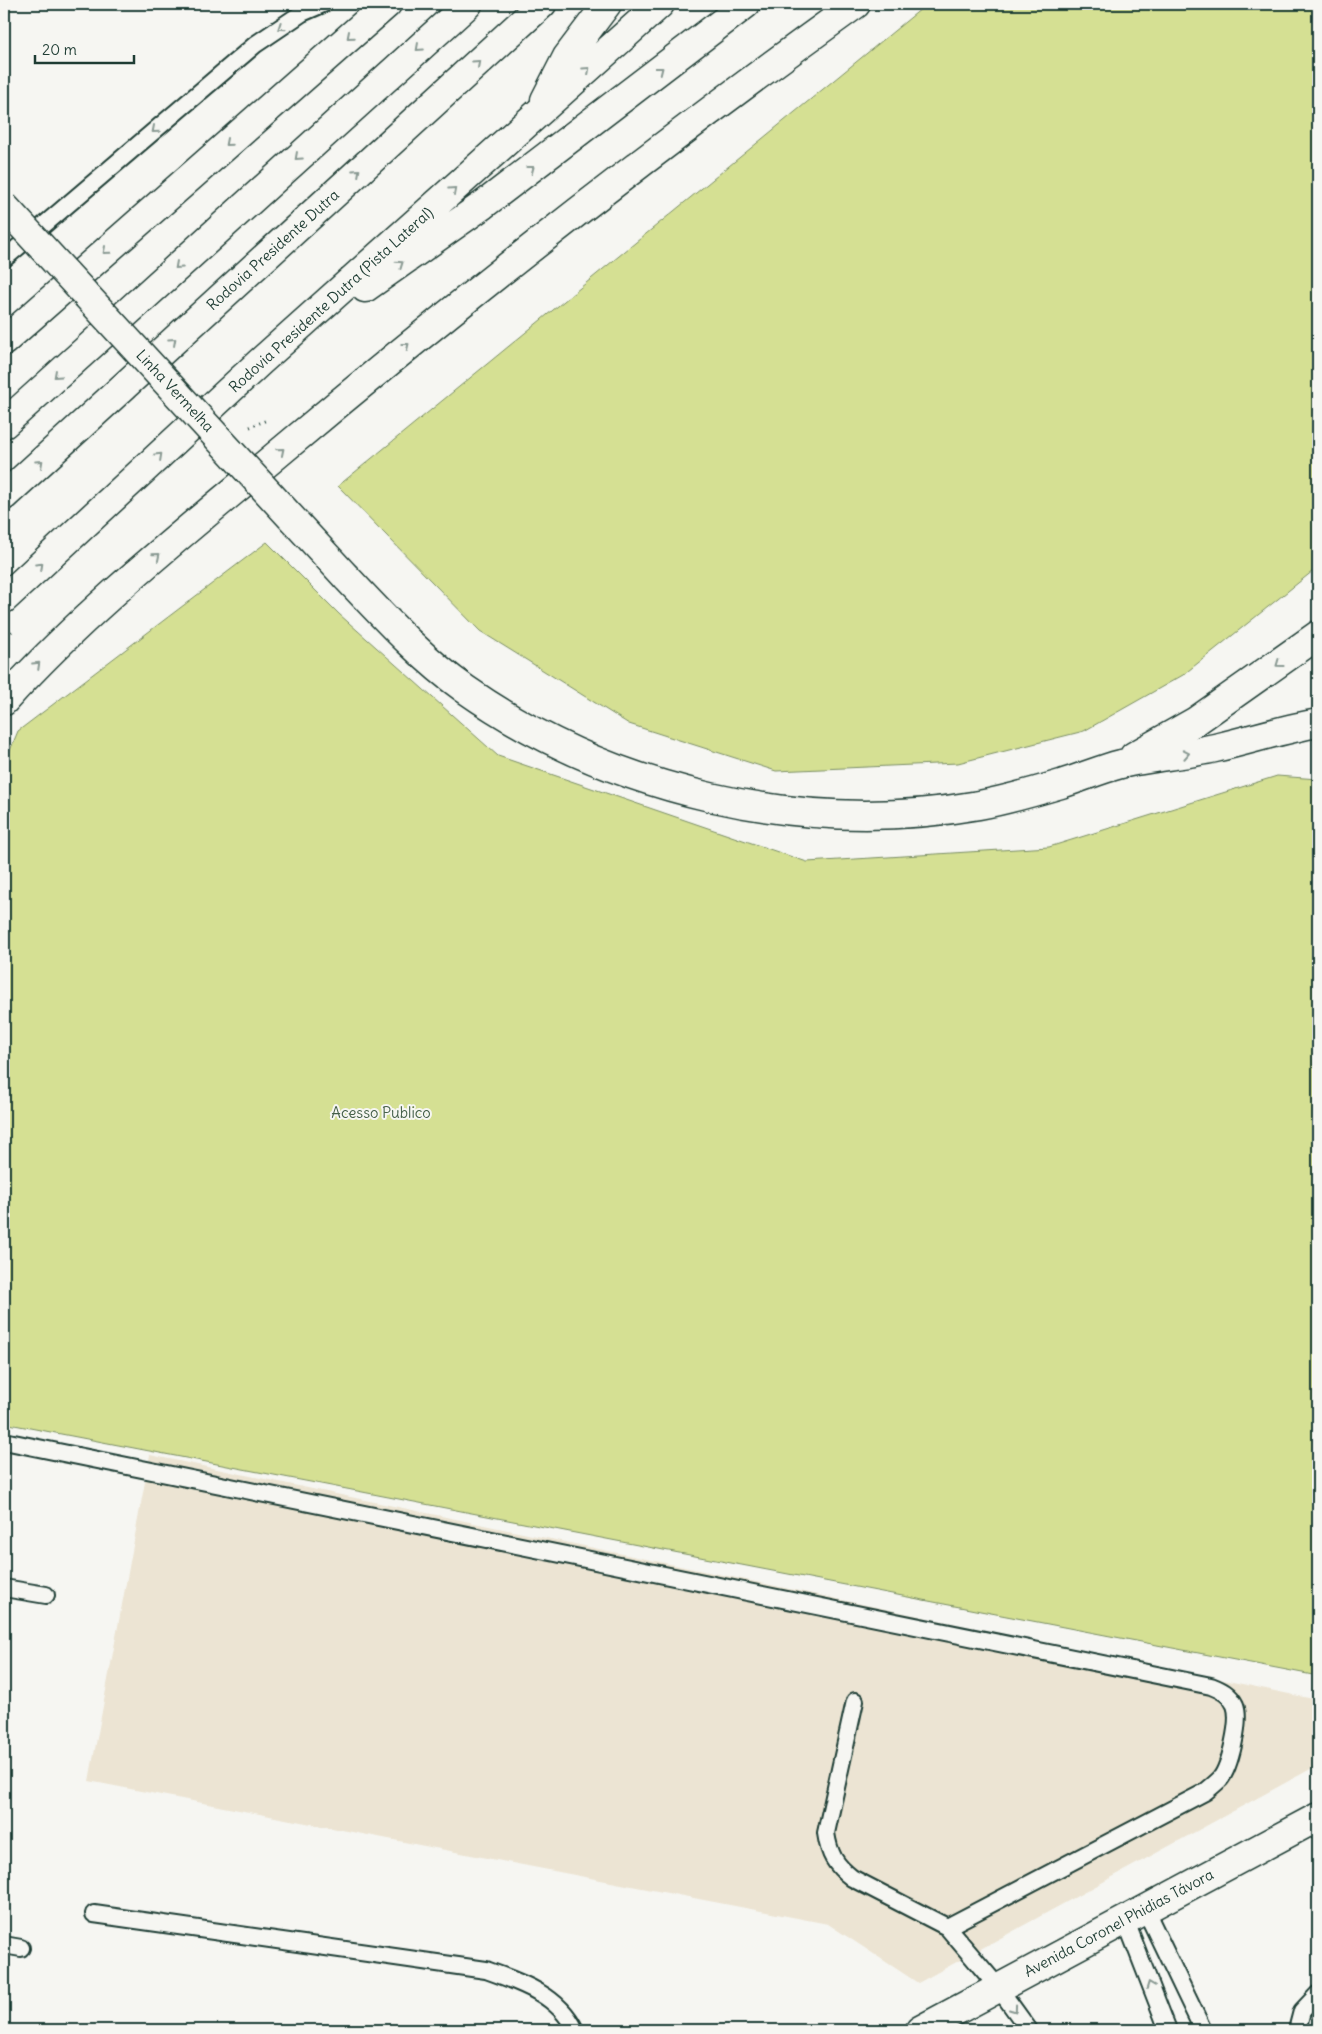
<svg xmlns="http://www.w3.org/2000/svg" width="1322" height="2034" viewBox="0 0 1322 2034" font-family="Delius,sans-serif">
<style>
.built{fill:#ece4d3}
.green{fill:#d5e093;stroke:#7a8e64}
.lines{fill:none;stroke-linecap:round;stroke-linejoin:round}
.lane-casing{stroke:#1f3d34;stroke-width:20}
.primary-casing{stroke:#1f3d34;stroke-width:31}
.highway-casing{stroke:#1f3d34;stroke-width:31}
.path{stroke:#1f3d34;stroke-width:3;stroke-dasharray:1 4;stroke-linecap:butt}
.lane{stroke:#f6f6f2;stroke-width:16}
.primary{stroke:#f6f6f2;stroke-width:28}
.highway{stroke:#f6f6f2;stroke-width:28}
.highway-bridge-casing{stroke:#1f3d34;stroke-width:31;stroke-linecap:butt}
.highway-bridge{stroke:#f6f6f2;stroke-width:28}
.oneway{stroke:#8a9a93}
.labels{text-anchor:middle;stroke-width:4;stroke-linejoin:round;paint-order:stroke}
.street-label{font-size:15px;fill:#1f3d34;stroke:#f6f6f2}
.park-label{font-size:15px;fill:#435e47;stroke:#f6f6f2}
</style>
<rect width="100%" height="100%" fill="#f6f6f2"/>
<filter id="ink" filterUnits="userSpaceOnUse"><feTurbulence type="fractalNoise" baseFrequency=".02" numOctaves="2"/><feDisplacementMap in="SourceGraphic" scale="10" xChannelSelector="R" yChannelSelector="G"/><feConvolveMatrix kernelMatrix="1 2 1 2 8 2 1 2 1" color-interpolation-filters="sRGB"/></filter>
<g filter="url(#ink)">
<!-- built -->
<path class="built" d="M150,1455l1168,245v65l-400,218 -90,-59 -739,-143z"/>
<!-- green -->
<path class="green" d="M927,4h391v563l-135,108 -99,56 -126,32 -182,8 -147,-47 -149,-93 -142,-145z
M267,542l72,72 159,142 309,106 242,-15 228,-71 41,3v897l-1314,-253v-658l14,-34z"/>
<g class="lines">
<defs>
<path id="lane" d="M4,259l252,-215 46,-31 21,-9
M4,1441l1207,245c10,4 19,8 24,19 6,15 -5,62 -15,74 -5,5 -10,9 -15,13l-258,135
M4,1588l42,7
M855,1701l-29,132c3,21 9,32 26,45l95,49 51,60 31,43
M1145,1909l58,121
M94,1914l392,56c34,12 73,25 89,60
M1125,1919l43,111
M4,1945l17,3
M1297,2030l5,-19 16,-17"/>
<path id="primary" d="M920,2030l398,-213"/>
<path id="highway" d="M545,100l22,-43 40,-53
M365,288l118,-83 263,-201
M4,341l383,-337
M4,424l464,-420
M4,496l538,-492
M346,577c37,39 75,81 119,112 147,103 338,147 514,116 28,-5 55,-13 82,-21 20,-6 40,-15 60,-20 31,-7 63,-9 94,-16 35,-8 68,-19 103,-25
M4,599l256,-237 400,-358
M4,701c83,-92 181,-169 275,-248 187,-157 379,-307 577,-449
M1134,756l62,-35 122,-86"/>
</defs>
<!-- lane casing -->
<use href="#lane" class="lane-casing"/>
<!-- primary casing -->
<use href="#primary" class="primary-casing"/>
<!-- highway casing -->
<use href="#highway" class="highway-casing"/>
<!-- path -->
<path class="path" d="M250,427l17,-7
M4,639l10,-10"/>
<!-- lane -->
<use href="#lane" class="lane"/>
<!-- primary -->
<use href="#primary" class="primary"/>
<!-- highway -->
<use href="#highway" class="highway"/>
<defs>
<path id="highway-bridge" d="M4,206l342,371"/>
</defs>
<!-- highway-bridge casing -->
<use href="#highway-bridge" class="highway-bridge-casing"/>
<!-- highway-bridge -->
<use href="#highway-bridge" class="highway-bridge"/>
</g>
<!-- one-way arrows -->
<defs><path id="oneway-chevron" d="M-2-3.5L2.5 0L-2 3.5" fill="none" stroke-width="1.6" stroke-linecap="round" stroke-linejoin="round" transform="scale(1.25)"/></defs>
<g class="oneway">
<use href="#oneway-chevron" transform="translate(281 27) rotate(146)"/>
<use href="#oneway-chevron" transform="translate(350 36) rotate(139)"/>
<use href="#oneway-chevron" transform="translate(419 48) rotate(138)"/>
<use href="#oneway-chevron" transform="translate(477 63) rotate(-42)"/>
<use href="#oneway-chevron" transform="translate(587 70) rotate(-42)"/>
<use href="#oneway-chevron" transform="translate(660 70) rotate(-38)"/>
<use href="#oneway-chevron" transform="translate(155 130) rotate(139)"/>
<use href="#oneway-chevron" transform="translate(228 143) rotate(139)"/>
<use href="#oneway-chevron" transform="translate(298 157) rotate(138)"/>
<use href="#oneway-chevron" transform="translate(531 169) rotate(-37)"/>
<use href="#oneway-chevron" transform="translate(357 172) rotate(-42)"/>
<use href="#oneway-chevron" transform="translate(453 190) rotate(-42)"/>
<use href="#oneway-chevron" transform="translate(106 251) rotate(139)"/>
<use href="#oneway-chevron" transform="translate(400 264) rotate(-35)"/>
<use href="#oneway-chevron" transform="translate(178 266) rotate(138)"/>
<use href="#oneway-chevron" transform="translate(173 341) rotate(-42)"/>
<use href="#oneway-chevron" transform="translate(406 346) rotate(-38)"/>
<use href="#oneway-chevron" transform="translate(57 375) rotate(138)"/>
<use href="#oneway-chevron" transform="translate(281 451) rotate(-40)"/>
<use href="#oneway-chevron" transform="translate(159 456) rotate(-43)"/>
<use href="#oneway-chevron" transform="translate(40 463) rotate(-42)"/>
<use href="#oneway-chevron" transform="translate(157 556) rotate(-40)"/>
<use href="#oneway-chevron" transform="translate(40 566) rotate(-43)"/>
<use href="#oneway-chevron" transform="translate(1279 664) rotate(144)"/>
<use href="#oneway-chevron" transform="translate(37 665) rotate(-44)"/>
<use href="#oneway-chevron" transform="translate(1186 754) rotate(-11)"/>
<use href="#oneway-chevron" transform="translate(1150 1985) rotate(-111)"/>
<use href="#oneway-chevron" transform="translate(1014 2009) rotate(54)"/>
</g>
</g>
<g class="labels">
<!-- street labels -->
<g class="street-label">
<text transform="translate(273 250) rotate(-42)" y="5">Rodovia Presidente Dutra</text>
<text transform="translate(331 300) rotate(-42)" y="5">Rodovia Presidente Dutra (Pista Lateral)</text>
<text transform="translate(175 391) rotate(47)" y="5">Linha Vermelha</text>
<text transform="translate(1119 1923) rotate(-28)" y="5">Avenida Coronel Phidias Távora</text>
</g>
<!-- park labels -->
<g class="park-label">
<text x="381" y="1118">Acesso Publico</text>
</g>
</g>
<!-- margin -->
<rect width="1322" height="2034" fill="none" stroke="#f6f6f2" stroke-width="20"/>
<rect x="10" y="10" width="1302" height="2014" fill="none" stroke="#1f3d34" stroke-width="2" filter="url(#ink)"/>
<!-- scale -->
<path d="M35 55v8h99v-8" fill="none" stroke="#1f3d34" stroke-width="2.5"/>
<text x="42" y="55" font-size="15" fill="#1f3d34" stroke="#f6f6f2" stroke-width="4" paint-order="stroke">20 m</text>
</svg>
